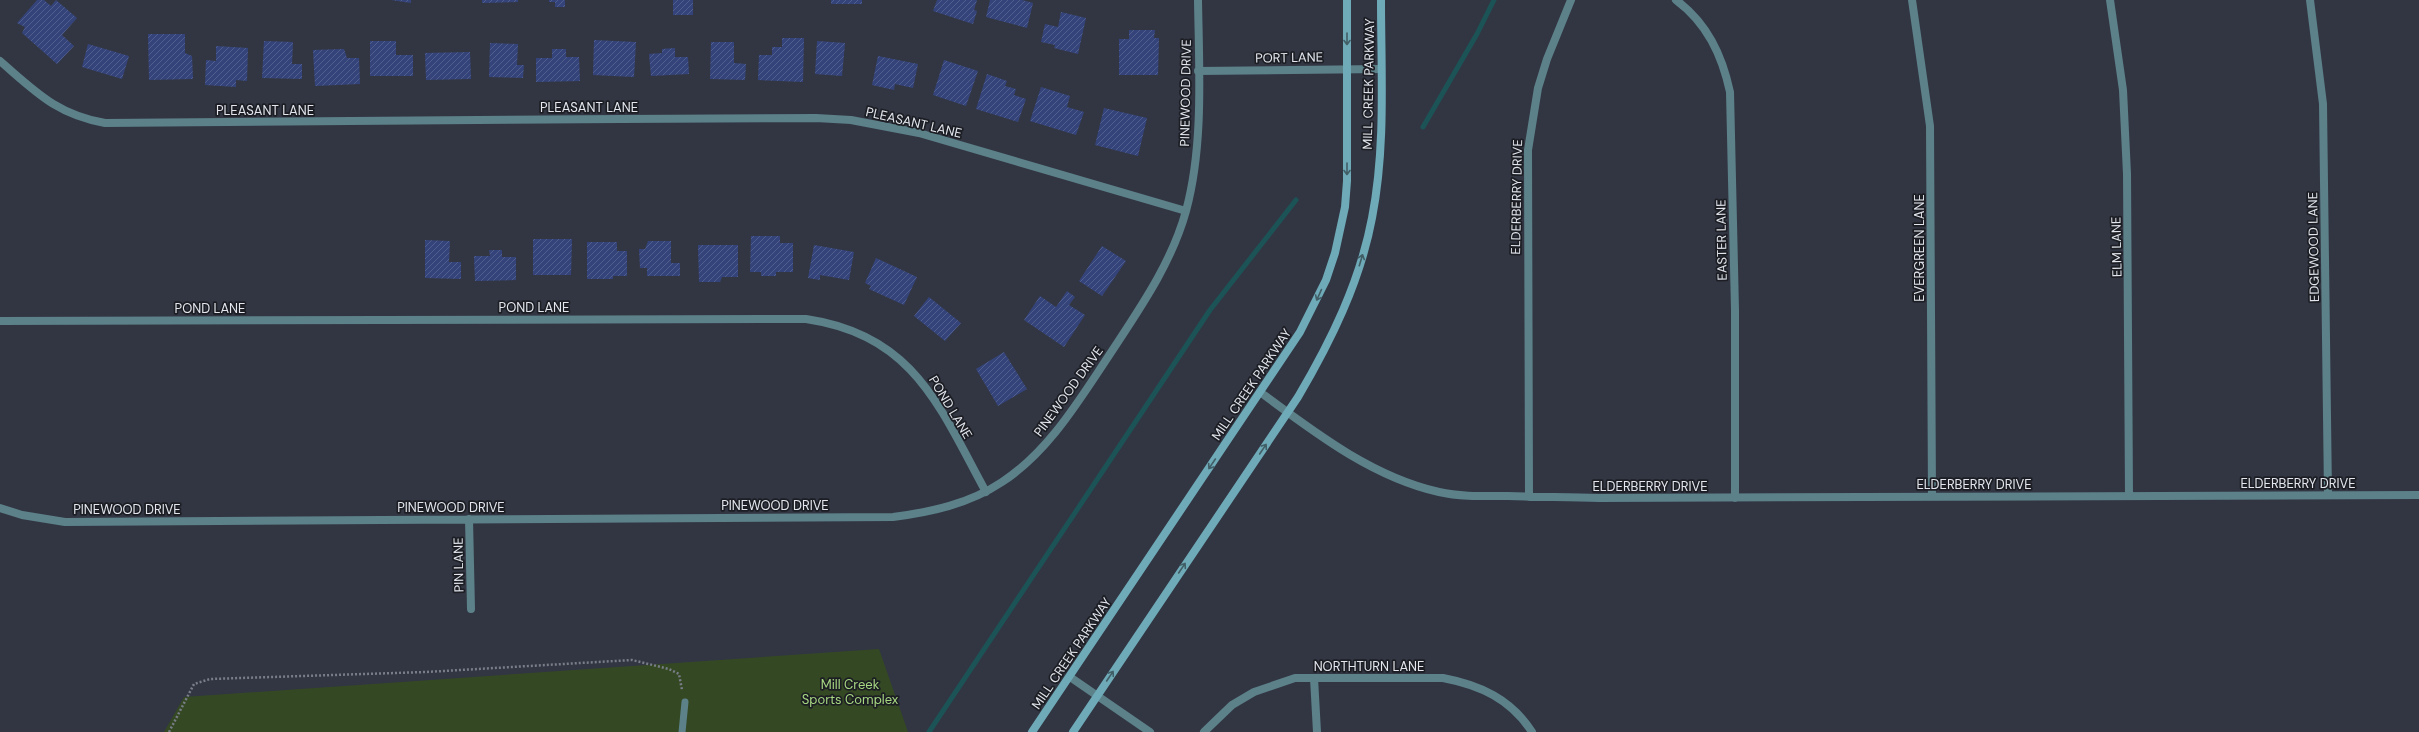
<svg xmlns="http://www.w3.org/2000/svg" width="2419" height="732" viewBox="0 0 2419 732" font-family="'DM Sans',sans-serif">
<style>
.green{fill:#344923}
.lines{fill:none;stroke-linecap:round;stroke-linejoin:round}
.stream{stroke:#1c5356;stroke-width:5}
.building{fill:url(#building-hatch)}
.path{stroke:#797d88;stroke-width:2.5;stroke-dasharray:2 2;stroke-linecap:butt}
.service{stroke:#5c8189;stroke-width:7}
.minor{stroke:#5c8189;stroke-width:8}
.secondary{stroke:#6eaab7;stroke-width:8}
.oneway{stroke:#415d66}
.labels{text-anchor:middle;stroke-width:3.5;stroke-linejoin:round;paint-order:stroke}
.street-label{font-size:13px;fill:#e3e6ee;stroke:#1c1e24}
.park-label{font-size:13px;fill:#a7d781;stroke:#1c1e24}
</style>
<defs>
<pattern id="building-hatch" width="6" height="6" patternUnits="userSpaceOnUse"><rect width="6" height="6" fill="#34447b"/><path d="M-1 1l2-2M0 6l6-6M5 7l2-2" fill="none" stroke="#515f8e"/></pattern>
</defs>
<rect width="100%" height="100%" fill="#323643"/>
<!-- green -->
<path class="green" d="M879,649l29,83h-744l20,-35z"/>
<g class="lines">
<!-- stream -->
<path class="stream" d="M1423,127l54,-93 17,-34
M929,732l281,-422 86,-110"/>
</g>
<!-- building -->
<path class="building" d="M37,0h7l7,6 5,-6 21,18 -15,17 12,11 -17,18 -35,-31 3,-6 -8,-4z
M391,0h20v3z
M482,0h36v2l-36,1z
M549,0h16v7h-10v-5h-6z
M673,0h20v15h-20z
M831,0h31v4h-31z
M937,0h40l-3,10 3,1 -4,13 -40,-13z
M990,0h32l11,3 -6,25 -41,-11z
M1061,12l25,6 -8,36 -24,-6 1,-3 -14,-3 4,-18 13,3z
M1129,30h26l-1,8h5l-1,37h-39v-36h10z
M148,34h37v19l7,3 1,23 -44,1z
M782,38h22l-1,44 -45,-2 1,-25h13v-8h10z
M594,40l42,2 -2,35 -41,-2z
M264,41l29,1 -1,22h10v15l-40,-1z
M370,41h26v14h17v21h-43z
M817,41l28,2 -3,33 -27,-2z
M711,42h23v21l12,1 -1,16 -35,-1z
M490,43l28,1 -1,21h7l-1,13 -34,-1z
M88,44l41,12 -7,23 -40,-12z
M216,46l32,2 -1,33 -11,-1v7l-31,-2 1,-25 10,1z
M675,48v9h13l1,17 -38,2 -2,-22 13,-1v-4z
M344,49l3,9h12l1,26 -45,2 -2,-36z
M552,49h14v8h13l1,24 -44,1v-24h16z
M470,52l1,27 -45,1 -1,-27z
M878,56l40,8 -5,24 -18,-4 -1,6 -22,-5z
M944,60l34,11 -12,35 -33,-11z
M987,74l20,7 -2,5 11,3 -2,6 12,4 -8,23 -42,-13z
M1041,87l29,9 -3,11 17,5 -8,23 -46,-14z
M1104,108l43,10 -9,38 -43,-11z
M751,236h29v7h13v29h-17v4h-15v-4h-11z
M533,239h39l-1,36h-38z
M425,240l25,1 -1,21h12v17l-36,-1z
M648,241h23v22h9v13h-33v-8h-7l-1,-19h6z
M587,242h30v9h10v25h-14v3h-26z
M698,245h40v32h-16l-2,5h-21z
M814,245l40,7 -5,28 -29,-5v5l-12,-2z
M1102,246l24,15 -24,35 -23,-15z
M489,250h13v7h14v23l-41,1 -1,-25h16z
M876,258l41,19 -13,28 -35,-16 2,-3 -6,-3z
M1067,291l8,6 -6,8 16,10 -21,32 -40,-27 16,-24 16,11z
M929,297l32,26 -16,18 -31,-25z
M1004,352l23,37 -29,17 -22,-37z"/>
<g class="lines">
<!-- path -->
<path class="path" d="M169,732l25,-48 16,-5 216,-7 206,-12 37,9 10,5 3,16"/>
<!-- service -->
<path class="service" d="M682,732l3,-30"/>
<!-- minor -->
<path class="minor" d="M1676,0c31,23 46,55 54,92l5,218v188
M1912,0l18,126 2,371
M2110,0l13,90 4,84 2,321
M2310,0l13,104 5,390
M0,61c36,31 56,53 105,62l515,-4 196,-1 35,2 68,13 267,78
M1198,71l183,-2
M0,321l806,-2c108,16 133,87 180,173
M1260,392c54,40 112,85 179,100 22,5 46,4 69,4 31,1 61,1 91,2l820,-3
M1529,497l-1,-347 10,-62 9,-29 24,-59
M0,508l22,7 43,7 828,-5c38,-5 76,-13 109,-35 46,-30 76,-80 106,-125 30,-46 63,-92 78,-146 18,-66 13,-143 12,-211
M469,519l2,90
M1070,677l80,55
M1314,678l3,54
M1204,732l28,-27 22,-13 41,-14h148c37,7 68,21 89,54"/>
<!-- secondary -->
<path class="secondary" d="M1032,732l268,-400 26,-52 9,-27 10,-46 2,-26v-181
M1073,732l225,-335c33,-56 62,-115 74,-179 14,-71 9,-146 9,-218"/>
</g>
<!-- one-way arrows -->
<defs><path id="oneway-shaft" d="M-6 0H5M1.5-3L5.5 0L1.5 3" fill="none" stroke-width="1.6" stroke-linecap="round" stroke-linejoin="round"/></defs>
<g class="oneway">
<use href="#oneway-shaft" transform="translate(1347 39) rotate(90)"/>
<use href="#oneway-shaft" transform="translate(1347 169) rotate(90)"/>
<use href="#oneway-shaft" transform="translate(1361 260) rotate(-73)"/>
<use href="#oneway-shaft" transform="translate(1319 295) rotate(114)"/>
<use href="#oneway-shaft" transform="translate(1263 449) rotate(-56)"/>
<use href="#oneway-shaft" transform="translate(1212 464) rotate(124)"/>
<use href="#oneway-shaft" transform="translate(1182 568) rotate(-56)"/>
<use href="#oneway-shaft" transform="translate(1110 676) rotate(-56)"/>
</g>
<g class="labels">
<!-- street labels -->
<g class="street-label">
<text transform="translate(1289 57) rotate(-1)" y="5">PORT LANE</text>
<text transform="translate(1368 84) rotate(-89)" y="5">MILL CREEK PARKWAY</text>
<text transform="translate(1185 93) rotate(-89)" y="5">PINEWOOD DRIVE</text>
<text x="589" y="112">PLEASANT LANE</text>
<text x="265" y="115">PLEASANT LANE</text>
<text transform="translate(914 122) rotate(13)" y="5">PLEASANT LANE</text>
<text transform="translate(1516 197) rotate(-89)" y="5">ELDERBERRY DRIVE</text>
<text transform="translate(1721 240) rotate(-91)" y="5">EASTER LANE</text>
<text transform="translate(2116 247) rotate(-91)" y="5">ELM LANE</text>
<text transform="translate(2313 247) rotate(-91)" y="5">EDGEWOOD LANE</text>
<text transform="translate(1919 248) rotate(-90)" y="5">EVERGREEN LANE</text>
<text x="534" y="312">POND LANE</text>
<text x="210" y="313">POND LANE</text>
<text transform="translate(1251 384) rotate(-56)" y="5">MILL CREEK PARKWAY</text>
<text transform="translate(1068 391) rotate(-54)" y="5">PINEWOOD DRIVE</text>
<text transform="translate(951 407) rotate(59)" y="5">POND LANE</text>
<text x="2298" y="488">ELDERBERRY DRIVE</text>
<text x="1974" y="489">ELDERBERRY DRIVE</text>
<text x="1650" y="491">ELDERBERRY DRIVE</text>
<text x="775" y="510">PINEWOOD DRIVE</text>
<text x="451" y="512">PINEWOOD DRIVE</text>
<text x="127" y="514">PINEWOOD DRIVE</text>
<text transform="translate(458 565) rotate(-91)" y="5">PIN LANE</text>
<text transform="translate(1071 653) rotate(-56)" y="5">MILL CREEK PARKWAY</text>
<text x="1369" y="671">NORTHTURN LANE</text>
</g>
<!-- park labels -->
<g class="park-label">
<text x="850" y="689">Mill Creek<tspan x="850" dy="15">Sports Complex</tspan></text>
</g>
</g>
</svg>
